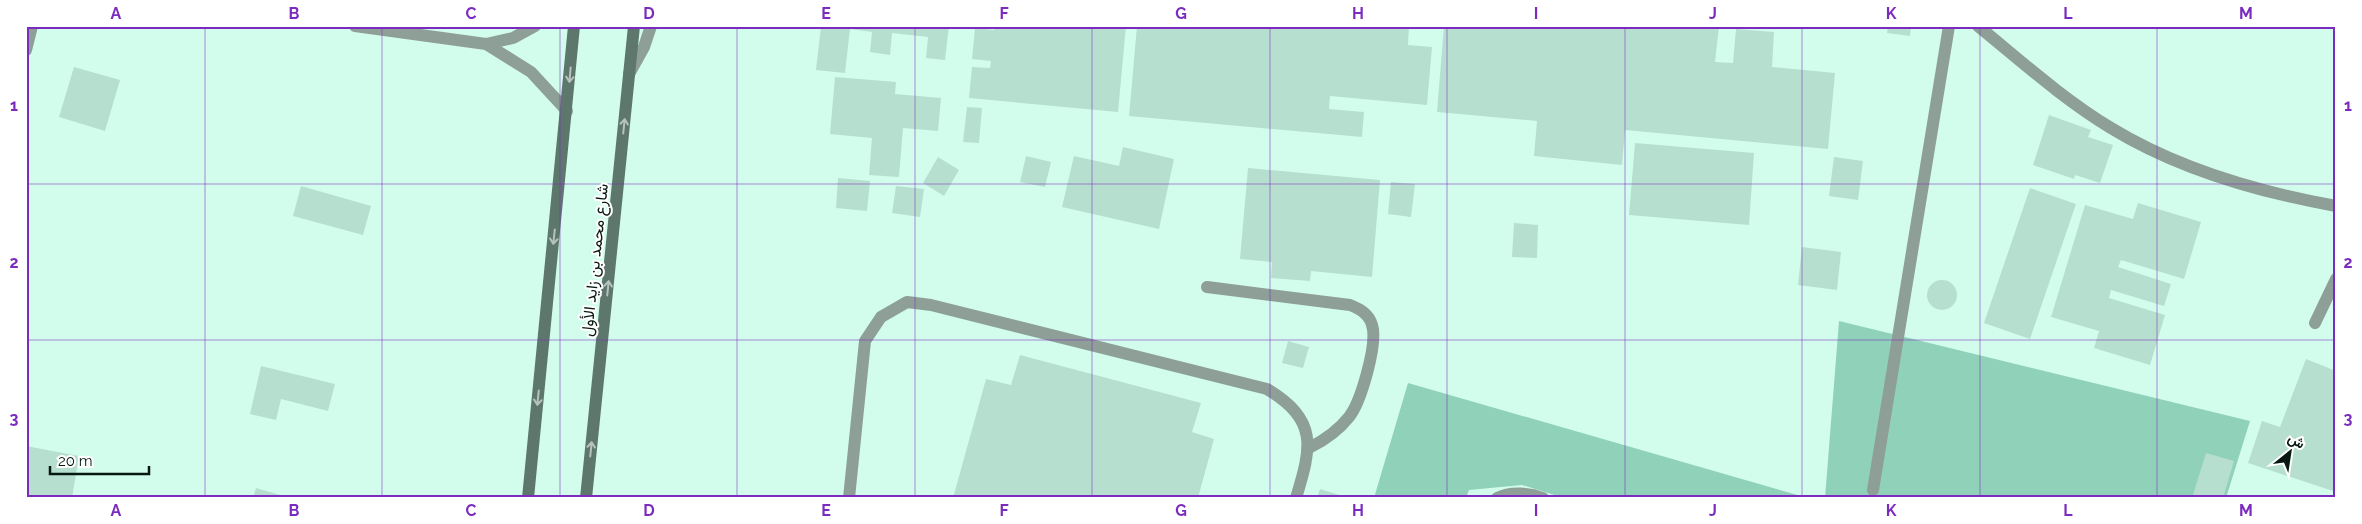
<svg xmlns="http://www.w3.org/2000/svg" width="2362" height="524" viewBox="0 0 2362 524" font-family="Raleway,Vazirmatn,sans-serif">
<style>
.green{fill:#90d1b9}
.building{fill:#b6dfcf}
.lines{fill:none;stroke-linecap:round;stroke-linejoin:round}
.service{stroke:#8e9f98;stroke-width:12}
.minor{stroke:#8e9f98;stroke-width:12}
.secondary{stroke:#5e776d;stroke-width:12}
.oneway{stroke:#b7c2bd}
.grid{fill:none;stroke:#7b2cbf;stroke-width:1;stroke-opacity:0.55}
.labels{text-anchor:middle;stroke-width:4;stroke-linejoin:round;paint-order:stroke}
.street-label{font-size:16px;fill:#071711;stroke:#fff}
.neatline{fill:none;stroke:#7b2cbf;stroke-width:2}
.grid-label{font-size:16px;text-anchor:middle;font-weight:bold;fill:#7b2cbf}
</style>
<rect width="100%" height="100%" fill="#d2fdec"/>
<!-- green -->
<path class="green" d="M1839,321l411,100 -24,77h-401z
M1408,383l400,115h-244l-42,-13 -53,5 -3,8h-92z"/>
<!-- building -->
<path class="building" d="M821,26h128l-4,34 -19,-2 2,-21 -36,-4 -2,22 -20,-3 2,-20 -22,-3 -5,44 -29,-3z
M994,26h132l-8,86 -149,-14 3,-31 18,1 1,-7 -19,-2 3,-31 19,2z
M1137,26h272l-1,19 24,2 -5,58 -97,-9 -1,13 35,3 -2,25 -233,-21z
M1444,26h275l-4,36 18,1 3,-34 38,3 -2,35 63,6 -7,76 -203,-19 -3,35 -88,-9 3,-35 -100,-9z
M1888,26h23l-1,10 -23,-3z
M74,67l46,13 -15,51 -46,-14z
M835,77l61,5 -1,12 46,4 -3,33 -35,-3 -4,49 -30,-2 3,-37 -42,-4z
M967,107l15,1 -3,35 -16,-1z
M2049,115l42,15 -3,7 25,8 -13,38 -25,-8 -1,4 -41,-14z
M1635,143l119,10 -5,72 -120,-10z
M1123,147l51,12 -15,70 -97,-22 12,-51 45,10z
M1026,156l25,6 -6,25 -25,-5z
M938,157l21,13 -15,26 -21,-13z
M1834,157l29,4 -5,39 -29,-4z
M1248,168l132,12 -8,97 -61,-6 -1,10 -39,-3 1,-16 -32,-3z
M838,178l32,3 -3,30 -31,-3z
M1391,182l24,2 -4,33 -23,-3z
M301,186l70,20 -8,29 -70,-19z
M896,186l28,3 -4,28 -28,-4z
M2030,188l46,16 -46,135 -46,-16z
M2138,203l63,19 -17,57 -63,-19 -3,7 53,17 -7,22 -53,-16 -2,8 56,17 -15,50 -56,-17 5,-17 -48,-14 34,-112 48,14z
M1514,223l24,2 -1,33 -25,-1z
M1802,247l39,5 -4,38 -39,-5z
M1927 295a15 15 0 1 1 30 0a15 15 0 1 1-30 0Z
M1288,341l21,6 -6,21 -21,-5z
M1020,355l181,48 -9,29 22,7 -16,59h-245l33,-119 25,6z
M2306,359l30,12v121l-88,-29 14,-42 18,6z
M261,366l74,18 -7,27 -47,-12 -5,21 -26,-6z
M26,446l53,10 -7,42h-46z
M2206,453l28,8 -11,37h-31z
M256,488l31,9v1h-34z
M1320,489l26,8v1h-29z"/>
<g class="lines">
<!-- service -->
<path class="service" d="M1978,26c43,35 85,73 133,102 67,41 147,64 225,78
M1207,287l143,18c10,4 19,9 22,20 6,18 -11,77 -23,92 -11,14 -24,23 -40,31
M2315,323l21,-44
M1873,490l76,-464
M849,498l16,-157 16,-24 26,-15 24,3 336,84c51,31 45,57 29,109
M1497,498c14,-7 33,-5 46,0"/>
<!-- minor -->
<path class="minor" d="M355,26l131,18 45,28 36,39
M486,44l27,-6 22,-12
M26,50l6,-24
M629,74l15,-27 7,-21"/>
<!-- secondary -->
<path class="secondary" d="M528,498l46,-472
M586,498l48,-472"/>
</g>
<!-- one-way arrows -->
<defs><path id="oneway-shaft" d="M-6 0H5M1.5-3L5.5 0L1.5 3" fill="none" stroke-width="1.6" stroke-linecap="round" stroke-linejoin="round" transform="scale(1.25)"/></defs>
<g class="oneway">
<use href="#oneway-shaft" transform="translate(570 75) rotate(95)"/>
<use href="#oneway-shaft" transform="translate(624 126) rotate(-84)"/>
<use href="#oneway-shaft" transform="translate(554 237) rotate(96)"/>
<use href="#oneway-shaft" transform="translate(608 288) rotate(-84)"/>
<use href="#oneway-shaft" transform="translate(538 398) rotate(96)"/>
<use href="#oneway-shaft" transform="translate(591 449) rotate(-84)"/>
</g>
<!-- grid -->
<path class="grid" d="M205,26v472M382,26v472M560,26v472M737,26v472M915,26v472M1092,26v472M1270,26v472M1447,26v472M1625,26v472M1802,26v472M1980,26v472M2157,26v472M26,184h2310M26,340h2310"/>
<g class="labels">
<!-- street labels -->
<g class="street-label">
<text transform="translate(594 260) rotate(-84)" y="6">شارع محمد بن زايد الأول</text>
</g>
</g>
<!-- border -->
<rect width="2362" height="524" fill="none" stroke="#ffffff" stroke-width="55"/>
<!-- north arrow -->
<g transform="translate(2290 452) rotate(30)" stroke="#ffffff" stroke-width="4" paint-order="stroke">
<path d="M0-4L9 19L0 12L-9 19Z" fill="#071711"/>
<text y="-8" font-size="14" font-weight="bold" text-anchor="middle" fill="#071711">ش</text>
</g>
<!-- scale -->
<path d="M50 466v8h99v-8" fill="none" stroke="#071711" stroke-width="2.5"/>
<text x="58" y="466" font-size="15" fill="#071711" stroke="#ffffff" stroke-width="4" paint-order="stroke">20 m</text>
<rect x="28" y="28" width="2306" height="468" class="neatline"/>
<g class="grid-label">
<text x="116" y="19">A</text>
<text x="294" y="19">B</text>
<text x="471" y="19">C</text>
<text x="649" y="19">D</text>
<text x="826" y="19">E</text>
<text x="1004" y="19">F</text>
<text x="1181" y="19">G</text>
<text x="1358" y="19">H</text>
<text x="1536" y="19">I</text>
<text x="1713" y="19">J</text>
<text x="1891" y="19">K</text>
<text x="2068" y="19">L</text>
<text x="2246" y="19">M</text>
<text x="14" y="111">1</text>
<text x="2348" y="111">1</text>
<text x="14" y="268">2</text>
<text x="2348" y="268">2</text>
<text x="14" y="424">3</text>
<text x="2348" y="424">3</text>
<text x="116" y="516">A</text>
<text x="294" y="516">B</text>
<text x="471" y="516">C</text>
<text x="649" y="516">D</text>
<text x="826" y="516">E</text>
<text x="1004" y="516">F</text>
<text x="1181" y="516">G</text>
<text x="1358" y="516">H</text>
<text x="1536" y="516">I</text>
<text x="1713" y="516">J</text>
<text x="1891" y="516">K</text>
<text x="2068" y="516">L</text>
<text x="2246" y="516">M</text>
</g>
</svg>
